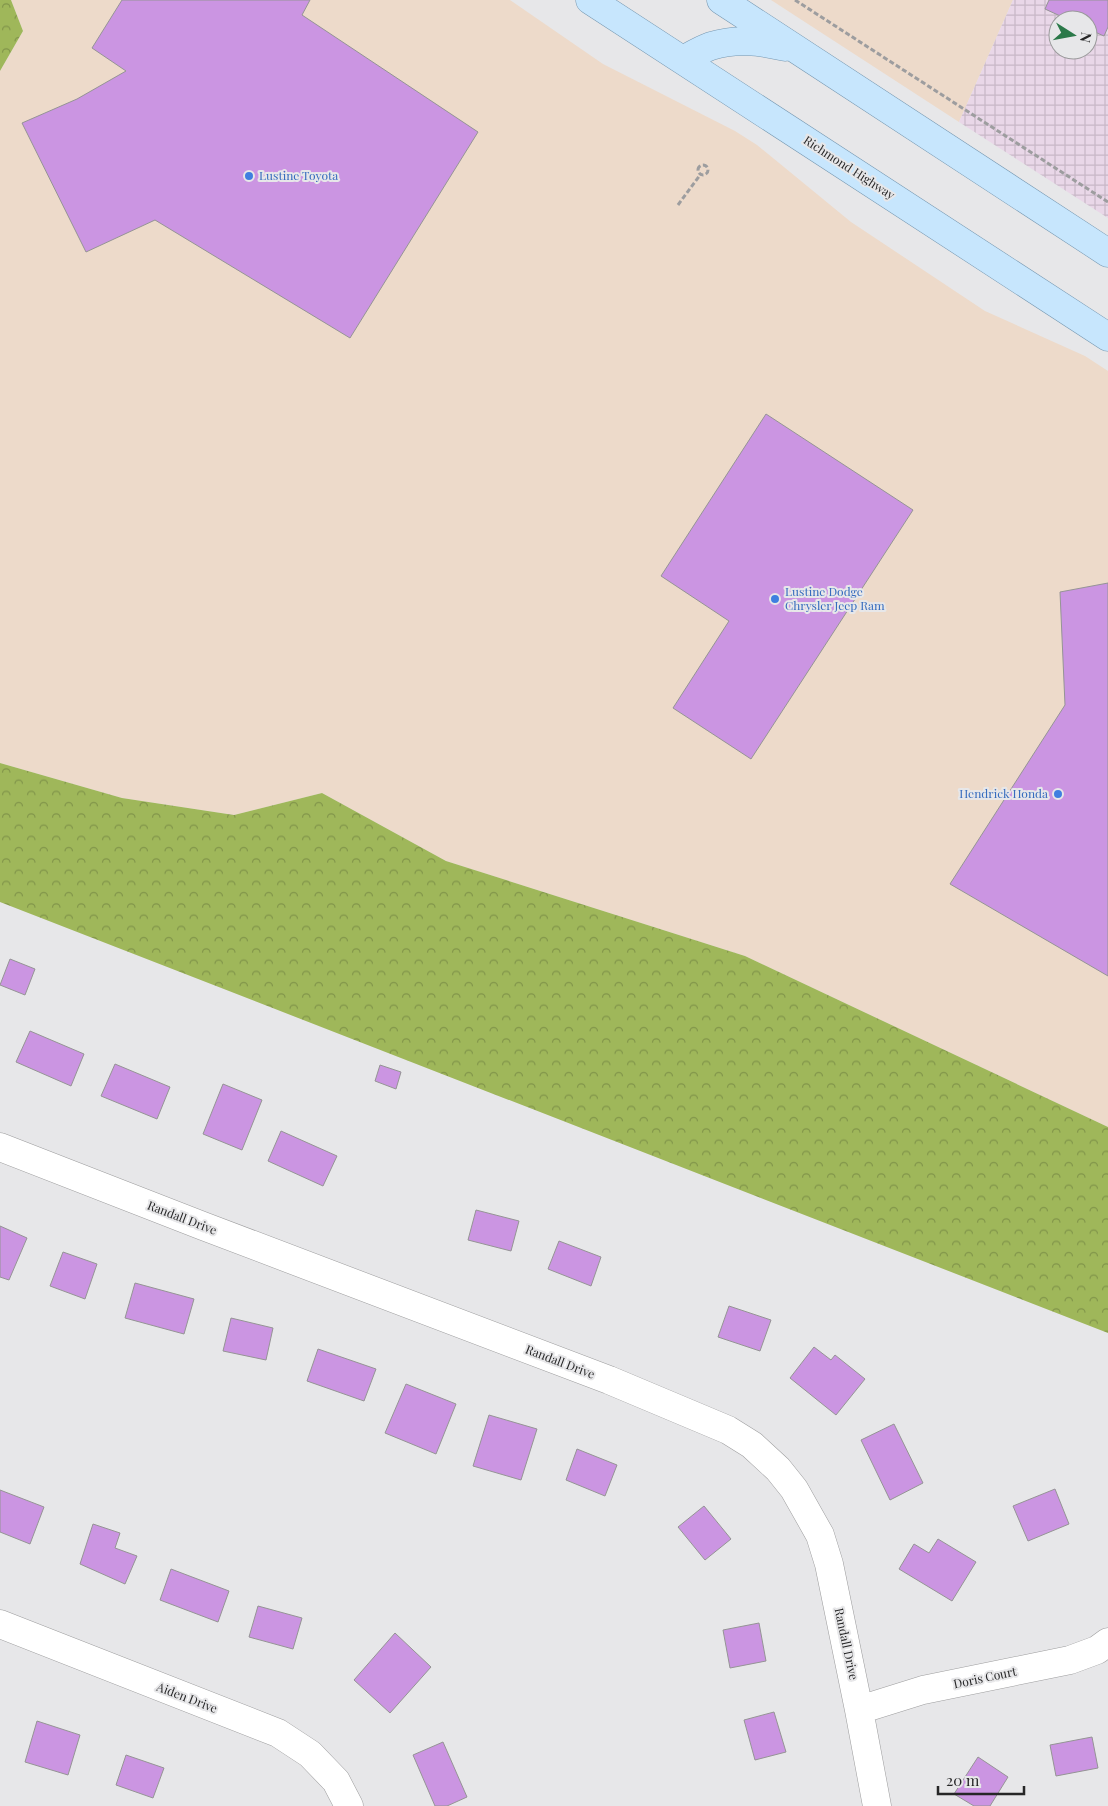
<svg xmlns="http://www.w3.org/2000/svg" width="1108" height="1806" viewBox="0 0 1108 1806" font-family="'Playfair Display',serif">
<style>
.commercial{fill:#eddaca}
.industrial{fill:url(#industrial-grid);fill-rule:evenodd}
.forest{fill:url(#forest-crowns)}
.building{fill:#cb95e2;stroke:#959495}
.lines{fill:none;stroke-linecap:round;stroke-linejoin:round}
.minor-casing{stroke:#9d9d9e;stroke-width:29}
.major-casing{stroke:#7798b1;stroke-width:29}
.path{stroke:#9d9d9f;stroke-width:3;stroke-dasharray:5 2.5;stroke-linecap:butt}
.minor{stroke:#fff;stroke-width:28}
.major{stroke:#c7e6fd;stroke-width:28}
.shop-dot{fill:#3f7fe0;stroke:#e7e7e9;stroke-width:2}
.labels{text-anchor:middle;stroke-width:4;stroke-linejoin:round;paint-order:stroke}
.street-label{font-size:12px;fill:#262627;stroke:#e7e7e9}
.shop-label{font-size:12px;fill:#366cbe;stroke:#e7e7e9;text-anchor:start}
</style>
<defs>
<pattern id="industrial-grid" width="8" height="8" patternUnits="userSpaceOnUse" patternTransform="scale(1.25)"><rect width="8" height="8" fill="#e9d7e8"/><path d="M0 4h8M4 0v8" fill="none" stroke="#c8b8c7"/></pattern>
<pattern id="forest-crowns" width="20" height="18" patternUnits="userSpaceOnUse" patternTransform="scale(1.25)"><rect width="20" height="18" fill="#9fb75a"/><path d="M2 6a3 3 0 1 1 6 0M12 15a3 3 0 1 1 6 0" fill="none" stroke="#81954a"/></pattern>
</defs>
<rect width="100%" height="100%" fill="#e7e7e9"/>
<!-- commercial -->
<path class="commercial" d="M11,0h499l93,64 132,67 22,14 94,77 134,89 100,45 23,15v756l-363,-171 -299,-95 -124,-68 -88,22 -112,-17 -122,-35v-692l23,-40z
M771,0h242l-54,122z"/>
<!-- industrial -->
<path class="industrial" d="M1013,0h95v218l-149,-96zM1058,20h30v30h-30z"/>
<!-- forest -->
<path class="forest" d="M0,0h11l12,31 -23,40z
M0,763l122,35 112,17 88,-22 124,68 299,95 363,171v206l-1108,-431z"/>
<!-- building -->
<path class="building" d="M122,0h188l-8,15 176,117 -128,206 -195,-118 -69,32 -64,-129 55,-24 49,-28 -34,-23z
M1049,0h59v27l-4,9 -16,-7v-9h-19l-24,-11z
M766,414l147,96 -162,249 -78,-51 56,-87 -68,-45z
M1108,583v393l-158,-92 115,-179 -5,-113z
M10,959l25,10 -10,26 -25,-10z
M30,1031l54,23 -13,32 -55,-24z
M115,1064l55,23 -13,32 -56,-23z
M380,1065l21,7 -5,17 -21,-8z
M223,1084l39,16 -20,50 -39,-16z
M281,1131l56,25 -14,30 -55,-25z
M476,1210l43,11 -8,30 -43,-11z
M0,1226l27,12 -18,42 -9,-3z
M559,1241l42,16 -10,29 -43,-17z
M63,1252l34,12 -12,35 -35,-13z
M135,1283l59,16 -10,35 -59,-16z
M729,1306l42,14 -11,31 -42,-14z
M231,1318l42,10 -7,32 -43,-9z
M814,1347l17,13 4,-5 30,24 -29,36 -46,-37z
M318,1349l58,20 -12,32 -57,-20z
M406,1384l50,20 -20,50 -51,-21z
M489,1415l48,14 -16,51 -48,-14z
M894,1424l29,59 -33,17 -29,-60z
M577,1449l40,16 -12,31 -39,-16z
M1055,1489l14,35 -41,17 -15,-35z
M0,1490l44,17 -14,37 -30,-12z
M704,1506l27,33 -26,21 -27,-33z
M93,1524l27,9 -5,15 22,8 -12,28 -45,-20z
M938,1539l38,23 -24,39 -53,-32 15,-25 15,9z
M171,1569l58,22 -11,31 -58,-22z
M258,1606l44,12 -9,31 -44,-12z
M759,1623l7,38 -36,7 -7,-38z
M395,1633l36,34 -41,46 -36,-33z
M774,1712l12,40 -31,8 -11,-40z
M37,1721l43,14 -12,40 -43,-13z
M1092,1737l6,31 -42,8 -6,-31z
M443,1742l24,55 -20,9h-12l-22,-51z
M126,1755l38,13 -11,30 -37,-13z
M978,1757l30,20 -18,29h-16l-20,-12z"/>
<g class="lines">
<defs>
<path id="minor" d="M0,1147l203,79 406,154 119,50 24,15 26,24 16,20 26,46 9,29 30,146 18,96
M0,1624l278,109 32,21 26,27 13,25
M859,1710l64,-20 147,-30 27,-10 11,-8"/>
<path id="major" d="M590,0l518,337
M721,0l387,253
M683,60c9,-5 19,-11 28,-14 25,-8 49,-5 74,1"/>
</defs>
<!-- minor casing -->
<use href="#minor" class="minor-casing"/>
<!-- major casing -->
<use href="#major" class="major-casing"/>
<!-- path -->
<path class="path" d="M795,0l313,202
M698 170a5 5 0 1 1 10 0a5 5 0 1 1-10 0Z
M678,205l22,-30"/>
<!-- minor -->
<use href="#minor" class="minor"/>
<!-- major -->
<use href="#major" class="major"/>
</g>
<!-- markers -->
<g class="shop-dot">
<circle cx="249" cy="176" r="5"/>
<circle cx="775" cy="599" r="5"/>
<circle cx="1058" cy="794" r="5"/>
</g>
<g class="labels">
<!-- street labels -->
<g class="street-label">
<text transform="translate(849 168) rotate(33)" y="4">Richmond Highway</text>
<text transform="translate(182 1218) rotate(21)" y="4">Randall Drive</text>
<text transform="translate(560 1362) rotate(21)" y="4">Randall Drive</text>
<text transform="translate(846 1644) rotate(78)" y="4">Randall Drive</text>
<text transform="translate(985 1678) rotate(-12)" y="4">Doris Court</text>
<text transform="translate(187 1698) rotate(21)" y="4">Aiden Drive</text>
</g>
<!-- shop labels -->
<g class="shop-label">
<text x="259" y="180">Lustine Toyota</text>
<text x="785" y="596">Lustine Dodge<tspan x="785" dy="14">Chrysler Jeep Ram</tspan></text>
<text x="1048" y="798" text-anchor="end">Hendrick Honda</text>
</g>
</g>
<!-- north arrow -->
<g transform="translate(1073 35) rotate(101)"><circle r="24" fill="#e7e7e9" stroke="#9a9a9b"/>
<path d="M0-4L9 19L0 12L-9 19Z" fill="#2b7949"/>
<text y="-8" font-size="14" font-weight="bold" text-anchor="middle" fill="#262627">N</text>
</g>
<!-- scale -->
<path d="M938 1786v8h86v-8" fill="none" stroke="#262627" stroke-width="2.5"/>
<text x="946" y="1786" font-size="15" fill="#262627" stroke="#e7e7e9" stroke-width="4" paint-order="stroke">20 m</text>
</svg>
